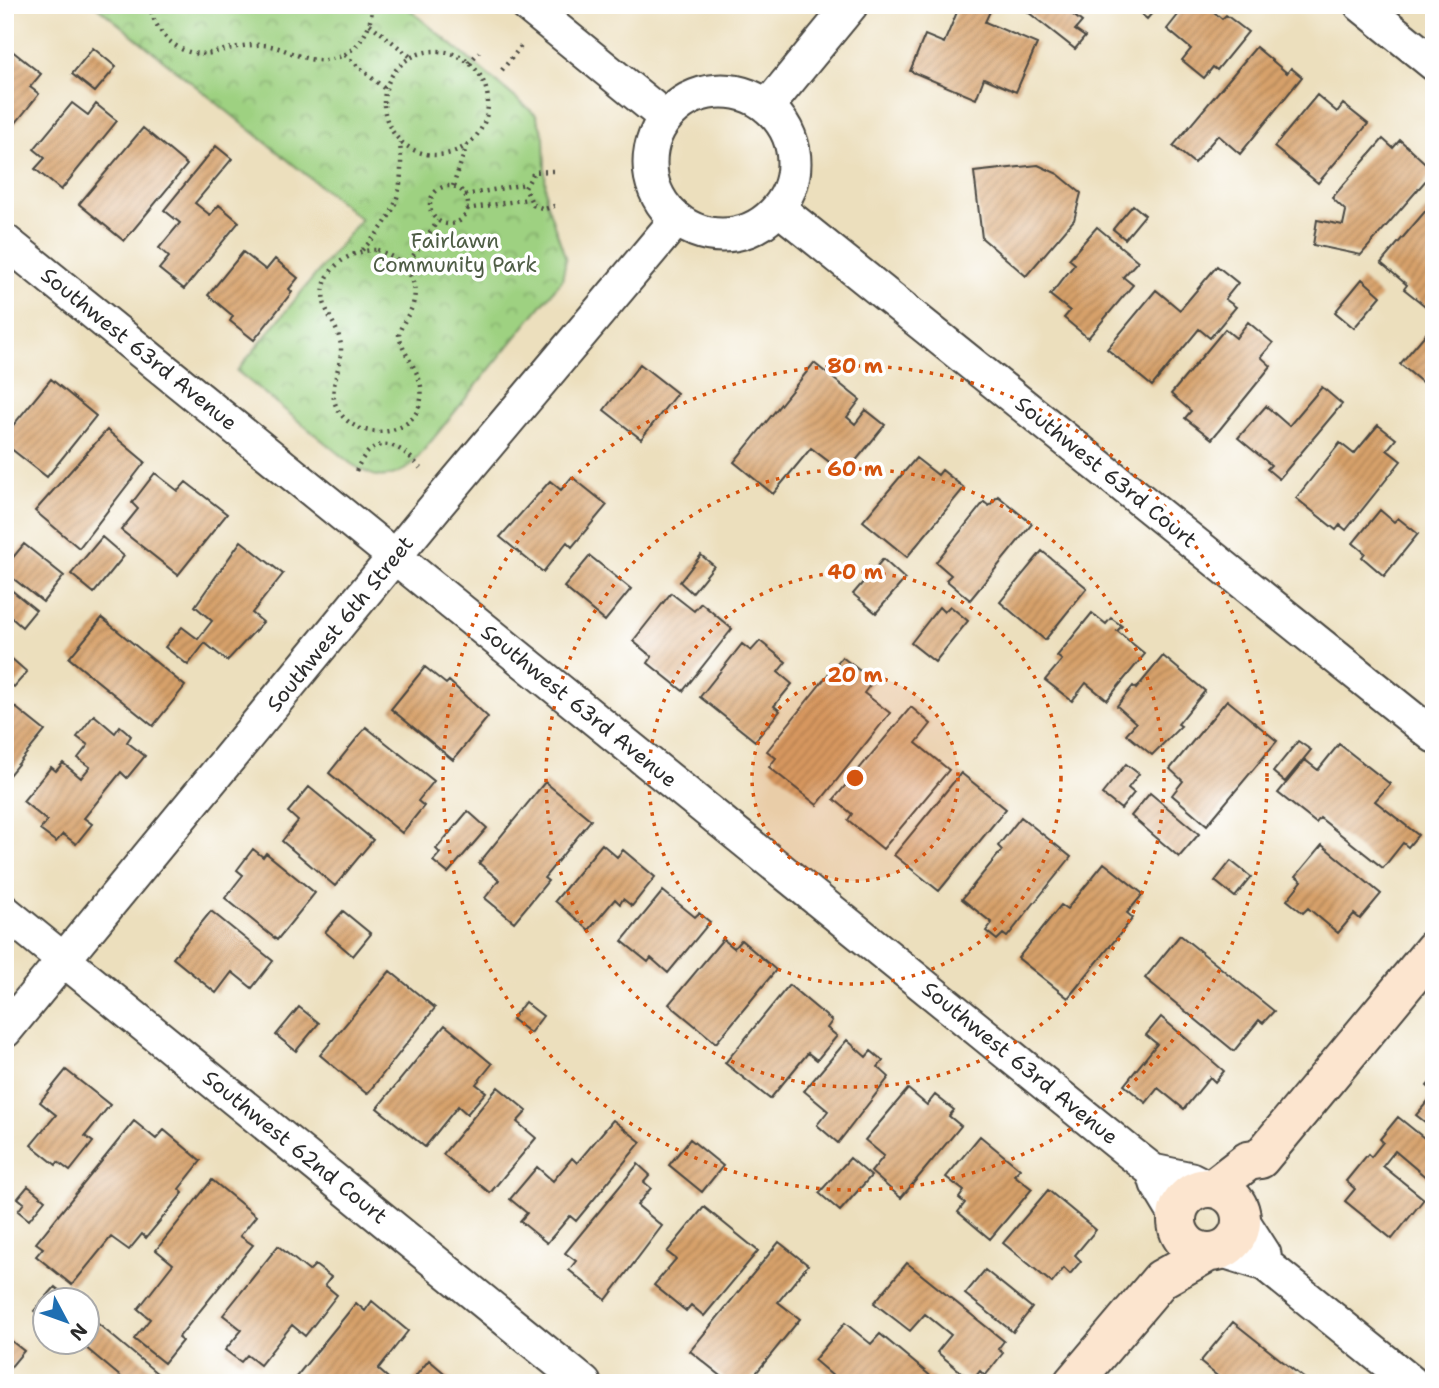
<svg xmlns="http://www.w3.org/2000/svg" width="1439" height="1388" viewBox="0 0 1439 1388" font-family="'Shantell Sans',sans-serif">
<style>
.park{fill:url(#park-crowns);stroke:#647e56;stroke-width:2}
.building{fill:url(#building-hatch)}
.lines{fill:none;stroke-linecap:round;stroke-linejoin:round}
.street-casing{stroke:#484641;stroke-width:37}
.secondary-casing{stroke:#484641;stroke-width:42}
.path{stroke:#484641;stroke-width:4.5;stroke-dasharray:2 5;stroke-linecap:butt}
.street{stroke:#fff;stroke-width:33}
.secondary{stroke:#fce5cf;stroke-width:38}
.ring{fill:none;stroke:#d5540f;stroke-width:3.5;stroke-dasharray:3.5 7}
.labels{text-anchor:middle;stroke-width:7;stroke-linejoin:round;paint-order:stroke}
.park-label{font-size:21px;fill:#4e5d45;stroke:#fff}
.street-label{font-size:21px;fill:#2b2b2b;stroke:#fff}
.centre{fill:#d5540f;stroke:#fff;stroke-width:3.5}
.ring-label{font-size:21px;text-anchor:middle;font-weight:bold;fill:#d5540f;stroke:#fff;stroke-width:7;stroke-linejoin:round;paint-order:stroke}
</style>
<defs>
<pattern id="park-crowns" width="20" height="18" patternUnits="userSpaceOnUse" patternTransform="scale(1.75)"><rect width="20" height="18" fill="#9ed181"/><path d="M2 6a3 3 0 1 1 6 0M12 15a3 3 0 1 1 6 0" fill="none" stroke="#81aa6a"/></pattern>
<pattern id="building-hatch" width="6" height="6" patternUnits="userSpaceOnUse" patternTransform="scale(1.75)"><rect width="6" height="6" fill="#d7a16a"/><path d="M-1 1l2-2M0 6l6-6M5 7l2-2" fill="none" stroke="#af8357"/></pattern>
</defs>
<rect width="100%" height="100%" fill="#fff"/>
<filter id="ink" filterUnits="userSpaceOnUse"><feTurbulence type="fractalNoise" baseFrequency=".0143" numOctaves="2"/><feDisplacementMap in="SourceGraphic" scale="14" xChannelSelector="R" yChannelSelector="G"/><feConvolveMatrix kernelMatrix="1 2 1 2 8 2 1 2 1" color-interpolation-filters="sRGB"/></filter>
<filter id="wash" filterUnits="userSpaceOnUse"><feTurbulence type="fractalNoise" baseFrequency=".00686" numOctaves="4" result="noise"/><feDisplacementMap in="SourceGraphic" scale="28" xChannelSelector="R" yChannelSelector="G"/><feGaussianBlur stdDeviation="1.57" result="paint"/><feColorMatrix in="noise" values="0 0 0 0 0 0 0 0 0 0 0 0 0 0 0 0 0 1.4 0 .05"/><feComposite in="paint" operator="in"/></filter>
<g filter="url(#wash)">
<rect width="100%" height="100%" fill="#ecdfbd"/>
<!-- park -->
<path class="park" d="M95,5h309l132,110 8,22 2,64 20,58 -4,21 -151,186c-26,16 -36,13 -61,-3l-113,-92 124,-152z"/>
<g id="blocks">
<!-- building -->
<path class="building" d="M960,5h33l-8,17 52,22 -21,48 -32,-14 -8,21 -66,-28 15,-36 19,8z
M1019,5h60l-7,9 10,8 -7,8 10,7 -10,12z
M1131,5h28l-12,14z
M1186,5h20l16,14 4,-4 22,17 -31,38 -4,-3 -9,11 -22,-18 9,-11 -24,-20z
M1256,47l31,26 4,-5 11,9 -62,77 -22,-19 -24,28 -21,-17z
M93,48l23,19 -21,25 -23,-18z
M11,50l30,24 -11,13 9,7 -28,35 -6,-4v-68z
M1317,95l20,17 6,-8 25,20 -50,59 -44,-36z
M72,103l16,12 8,-11 21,17 -56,69 -26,-21 10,-11 -11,-9z
M143,128l44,37 -63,76 -45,-37z
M1383,139l10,9 7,-8 34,31 -73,84 -48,-10 4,-25 26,5 3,-14 -14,-13z
M216,146l16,13 -37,44 15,12 9,-10 20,17 -55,67 -25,-20 10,-12 -10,-9 21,-25 -16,-13z
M1038,165l20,9 23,19 -7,27 -48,56 -44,-38 -8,-66z
M1434,201v112l-30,-24 3,-4 -26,-22z
M1133,205l12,10 -20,24 -12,-10z
M1097,227l41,34 -15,16 10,8 -45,53 -24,-20 6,-7 -20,-16 25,-31 -6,-5z
M243,252l23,18 9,-11 23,19 -9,11 3,3 -38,48 -24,-19 3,-5 -25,-21z
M1217,266l21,17 -13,16 11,8 -26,31 -11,-9 -47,57 -45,-37 49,-59 24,20z
M1362,279l19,17 -27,32 -19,-16z
M1248,322l25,21 -12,14 10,9 -59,73 -27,-21 6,-7 -20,-17 54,-65 11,9z
M1434,324v46l-11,13 -23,-19z
M814,363l46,37 -13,17 8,7 11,-14 19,15 -40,49 -34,-26 -38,46 -39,-32z
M640,364l37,29 -36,46 -37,-29z
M51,379l45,37 -49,61 -42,-33v-9z
M1322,387l20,17 -63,75 -12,-10 4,-4 -33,-27 28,-32 23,20z
M1378,425l18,14 -9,11 14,11 -55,69 -6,-5 -4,5 -40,-32 44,-55 14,11z
M107,430l38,32 -66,86 -44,-37z
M916,458l22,17 4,-5 22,18 -57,69 -44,-36z
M155,473l23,18 8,-9 41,32 -49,61 -57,-45 17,-21 -6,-6z
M572,477l35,28 -35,42 -5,-5 -24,30 -43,-35 50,-56 11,9z
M998,496l34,28 -62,76 -24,-20 5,-5 -15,-13 48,-60 5,4z
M1380,510l14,12 4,-4 20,16 -34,42 -22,-19 3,-4 -12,-10z
M102,537l22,19 -30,37 -23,-19z
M241,541l42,33 -31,39 11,9 -36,39 -22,-18 -17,22 -23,-18 17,-20 16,12 14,-18 -17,-15z
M24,544l40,32 -21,26 -38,-30v-5z
M1042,551l45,37 -42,52 -45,-38z
M701,555l13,11 -22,27 -12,-11z
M590,556l41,33 -26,32 -41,-34z
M883,559l22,20 -29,34 -23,-19z
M5,585l31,25 -14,17 -17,-15z
M671,593l23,18 7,-8 31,26 -49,62 -35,-28 4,-6 -19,-16z
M950,606l18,15 -33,41 -24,-19 28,-36 5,5z
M1092,613l14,11 5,-6 11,8 -5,5 28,23 -38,46 -21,-17 -14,18 -27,-21 17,-20 -5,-4z
M102,618l83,68 -32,40 -84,-68z
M760,641l26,21 -8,10 14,12 -18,22 6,5 -25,30 -55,-44 42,-53 9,7z
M1163,656l42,35 -27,33 3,2 -29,29 -26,-21 10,-11 -19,-17 16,-20 3,3z
M842,657l31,24 -9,12 26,20 -73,92 -48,-38 7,-9 -9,-7z
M11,658l16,14 -13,15 -9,-7v-15z
M425,667l21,17 3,-3 39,36 -35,43 -62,-51z
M5,699l40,32 -40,49z
M1227,700l50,41 -70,84 -35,-30 11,-14 -13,-12z
M911,707l20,17 -15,19 33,27 -66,79 -35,-29 4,-6 -18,-15z
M94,715l21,18 5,-7 6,5 5,5 -4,6 18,14 -18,22 -6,-6 -37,46 8,6 -16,20 -13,-10 -7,8 -16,-12 7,-9 -24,-20 28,-34 5,4 7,-8 18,15 9,-11 -12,-9 10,-13 -11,-8z
M366,727l68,54 -16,20 6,5 -22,27 -73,-60z
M1298,741l13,9 -26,32 -12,-10z
M1339,744l51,40 -15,17 43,34 -10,12 -5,-4 -20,25 -63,-50 -4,5 -38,-30 27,-33 13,10z
M1126,764l13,10 -11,14 6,5 -13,16 -19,-15z
M961,773l45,36 -67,82 -45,-36z
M545,782l46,38 -47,58 4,3 -34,41 -29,-24 14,-18 -20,-17z
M309,787l64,53 -38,46 -53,-45 16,-20 -10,-9z
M1150,793l49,41 -20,23 -48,-41z
M468,811l19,17 -39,45 -15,-12 7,-8 -4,-4z
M1021,817l50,40 -64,80 -4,-3 -6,6 -11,-9 6,-8 -30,-24 40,-49 -4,-4z
M602,844l15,13 6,-7 32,27 -23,29 -9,-7 -3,5 -5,-5 -26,31 -34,-29z
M1322,845l59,49 -21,25 -6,-5 -16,19 -30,-25 -5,5 -16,-13 15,-19 -6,-5z
M253,849l10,8 3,-4 49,40 -38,47 -52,-42 18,-23 -6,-5z
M1231,861l20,16 -16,20 -20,-16z
M1104,863l39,31 -16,19 6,5 -65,80 -50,-40 43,-53 6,4z
M663,891l32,26 4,-4 11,9 -42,51 -17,-15 -3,4 -26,-21z
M211,911l62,50 -21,27 -20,-16 -16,21 -43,-35z
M343,911l28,23 -18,22 -28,-24z
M1180,935l94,76 -11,12 -4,-3 -25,31 -89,-73z
M723,939l11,9 7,-8 35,30 -60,73 -47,-39z
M390,971l45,37 -68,86 -47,-39z
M789,985l43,36 -5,7 10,8 -20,24 -9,-7 -38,46 -45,-36z
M525,1002l18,14 -13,17 -18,-14z
M299,1007l20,16 -23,28 -20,-16z
M1161,1017l63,54 -9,11 -5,-5 -26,32 -26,-21 -12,15 -22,-18 33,-41 -11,-9z
M445,1025l47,39 -16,20 10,8 -19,22 -9,-8 -33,41 -48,-39z
M847,1040l19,17 5,-6 12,10 -5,6 11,10 -51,66 -21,-18 11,-14 -24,-20z
M66,1070l44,35 -25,31 8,6 -23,29 -12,-9 -2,3 -25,-20 25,-30 -16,-13z
M1434,1078v14l-7,-6z
M498,1087l29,24 -10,11 19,16 -46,55 -47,-39z
M908,1089l19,16 8,-10 19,15 -5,6 12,10 -60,72 -30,-26 13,-16 -19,-16z
M1434,1094v35l-18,-14z
M1398,1117l36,29v38l-39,-33 -12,15 41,33 -32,40 -47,-38 10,-12 -9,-8 22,-27 3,3 12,-15 -3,-3z
M613,1120l28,22 -65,79 -6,-5 -23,27 -27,-22 7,-8 -17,-14 27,-32 16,14 19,-23 5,5z
M134,1121l22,18 8,-9 37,31 -22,28 4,4 -37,45 -4,-4 -13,16 -18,-13 -39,48 -36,-29 7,-8 -7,-5z
M980,1136l40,33 -6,6 18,14 -42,50 -32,-27 7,-9 -6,-5 5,-7 -18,-14z
M690,1139l33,27 -21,26 -33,-27z
M850,1158l21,18 -31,35 -21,-18z
M638,1164l12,11 -6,7 7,6 -14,17 25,21 -56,74 -37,-30 7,-9 -11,-8z
M212,1180l44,36 -16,20 13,9 -75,93 4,3 -18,22 -30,-24 16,-20 -12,-10 35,-45 -17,-14z
M28,1186l17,14 -16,20 -11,-9 6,-8 -6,-5z
M1048,1190l48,40 -21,25 6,6 -11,13 -6,-6 -12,15 -49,-40z
M704,1207l54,44 -54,65 -13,-11 -5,6 -32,-26 22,-26 -9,-7z
M779,1242l29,23 -30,37 22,17 -52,64h-18l-40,-32z
M278,1246l31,25 6,-6 16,12 -6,8 12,10 -32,41 -13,-11 -32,40 -13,-10 -6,7 -16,-12 17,-20 -19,-15z
M907,1263l97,78 -6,8 5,4 -18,23 -5,-5 -8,10 -35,-29 14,-17 -26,-21 -15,17 -36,-28z
M985,1270l47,38 -19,24 -48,-38z
M55,1287l16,13h-25v21l-12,-10z
M372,1301l36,30 -30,38 16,14h-103l65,-80 9,8z
M91,1318l67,56 -8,9h-22l-49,-41h9v-19z
M1233,1322l77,61h-84l-26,-21z
M845,1323l26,21 9,-10 59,49h-98l-27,-23z
M5,1336l19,15 -19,23z
M429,1360l27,23h-46z"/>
</g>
</g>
<g filter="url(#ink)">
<use href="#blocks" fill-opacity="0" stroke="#484641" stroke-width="2"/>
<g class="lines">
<defs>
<path id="street" d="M527,5l139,113
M1361,5l73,59
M650 163a72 72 0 1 1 144 0a72 72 0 1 1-144 0Z
M767,107l84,-102
M778,208l656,528
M5,241l1124,911 24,19 38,8 18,9
M5,912l579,471
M5,1031l431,-525 241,-287
M1153,1171l4,13 20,33
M1241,1218l23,36 1,10
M1220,1250l45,14 147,119"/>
<path id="secondary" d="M1213,1188l35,-27 12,-2 174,-210
M1177 1220a32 32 0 1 1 64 0a32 32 0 1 1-64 0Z
M1073,1383l88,-104 48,-27"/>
</defs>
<!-- street casing -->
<use href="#street" class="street-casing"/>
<!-- secondary casing -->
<use href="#secondary" class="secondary-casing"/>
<!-- path -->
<path class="path" d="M150,5c4,28 30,54 61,48 18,-4 33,-9 52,-8 17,1 30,10 46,14 36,7 63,-19 63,-54
M370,24l42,34
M384 103a52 52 0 1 1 104 0a52 52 0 1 1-104 0Z
M345,55l41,35
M469,63l10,-11
M502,70l20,-25
M553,171l-19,1 -9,16 8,17 12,4 12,-4
M430 205a19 19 0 1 1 38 0a19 19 0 1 1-38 0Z
M453,186l14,-41
M465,195l61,-11
M467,209l61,-10
M362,250c36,-36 42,-59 38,-108
M377,250c23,8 44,27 36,54 -3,11 -12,19 -14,31 4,23 26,38 22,64 -6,40 -64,43 -83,11 -12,-21 4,-41 3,-63 -1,-17 -13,-29 -17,-45 -6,-31 25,-53 53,-52z
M405,267l33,-46
M356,471c16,-38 42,-31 64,-3"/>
<!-- street -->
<use href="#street" class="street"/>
<!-- secondary -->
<use href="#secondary" class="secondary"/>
</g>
</g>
<!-- distance rings -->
<circle cx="855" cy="778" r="103" fill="#d5540f" fill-opacity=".12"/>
<g class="ring">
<circle cx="855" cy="778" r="103"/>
<circle cx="855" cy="778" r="206"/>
<circle cx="855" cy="778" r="309"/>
<circle cx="855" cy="778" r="412"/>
</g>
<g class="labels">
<!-- park labels -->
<g class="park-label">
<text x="455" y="248">Fairlawn<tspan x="455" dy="24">Community Park</tspan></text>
</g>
<!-- street labels -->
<g class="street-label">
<text transform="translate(139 349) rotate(39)" y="7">Southwest 63rd Avenue</text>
<text transform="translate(1106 472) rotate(39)" y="7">Southwest 63rd Court</text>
<text transform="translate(340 624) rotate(-51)" y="7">Southwest 6th Street</text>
<text transform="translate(579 706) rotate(39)" y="7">Southwest 63rd Avenue</text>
<text transform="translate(1020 1063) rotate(39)" y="7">Southwest 63rd Avenue</text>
<text transform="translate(295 1147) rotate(39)" y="7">Southwest 62nd Court</text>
</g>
</g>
<circle cx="855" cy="778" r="10" class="centre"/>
<g class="ring-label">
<text x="855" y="373">80 m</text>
<text x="855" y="476">60 m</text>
<text x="855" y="579">40 m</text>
<text x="855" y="682">20 m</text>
</g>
<!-- margin -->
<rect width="1439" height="1388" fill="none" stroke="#fff" stroke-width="28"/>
<!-- north arrow -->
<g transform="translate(66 1321) rotate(131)"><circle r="33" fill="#ffffff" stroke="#aaaaaa" stroke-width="2"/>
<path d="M0-5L12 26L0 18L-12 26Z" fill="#1f6fb2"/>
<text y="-10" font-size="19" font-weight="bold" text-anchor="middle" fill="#2b2b2b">N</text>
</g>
</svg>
